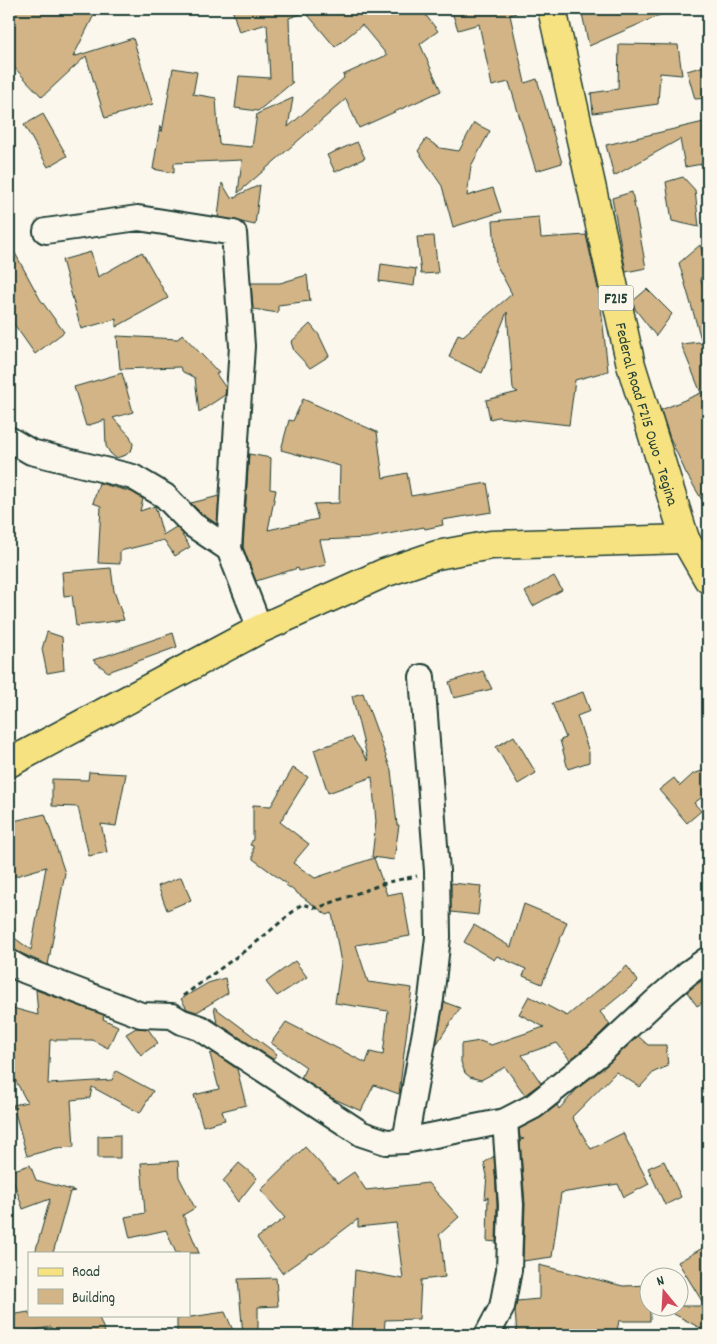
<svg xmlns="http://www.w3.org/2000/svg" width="717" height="1344" viewBox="0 0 717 1344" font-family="Dekko,sans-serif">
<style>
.building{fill:#d2b486;stroke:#1f3d34}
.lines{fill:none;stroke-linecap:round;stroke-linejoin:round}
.minor-casing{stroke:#1f3d34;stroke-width:28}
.major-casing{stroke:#1f3d34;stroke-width:31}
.path{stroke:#1f3d34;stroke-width:3;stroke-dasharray:5 4;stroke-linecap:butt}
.minor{stroke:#fbf7ec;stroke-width:24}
.major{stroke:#f6e281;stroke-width:28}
.labels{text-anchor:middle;stroke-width:4;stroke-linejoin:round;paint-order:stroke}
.shield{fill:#fbf7ec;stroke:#61756b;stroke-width:1}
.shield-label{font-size:15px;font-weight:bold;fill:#1f3d34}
.street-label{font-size:16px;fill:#1f3d34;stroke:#fbf7ec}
</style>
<rect width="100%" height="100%" fill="#fbf7ec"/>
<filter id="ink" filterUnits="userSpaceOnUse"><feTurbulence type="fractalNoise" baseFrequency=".02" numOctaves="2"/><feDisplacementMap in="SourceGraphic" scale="10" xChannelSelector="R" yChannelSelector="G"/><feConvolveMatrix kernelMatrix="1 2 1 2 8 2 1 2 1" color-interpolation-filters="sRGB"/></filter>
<g filter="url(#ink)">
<!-- building -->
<path class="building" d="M9,9h88l-24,48 60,-19 20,66 -48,14 -19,-62 -44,41 -33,-35z
M232,9h71l1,4 -15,5 2,64h2l-35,29 -23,-3 4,-32 31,2 -3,-54 -28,8z
M303,9h118l17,22 -18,13 21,47 -82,37 -13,-29 -108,94 4,-33 -68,3v10l-21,-4 7,-43 2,6 11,-64 24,4 -4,22 23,4 3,46 33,3 5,-33 36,-16 -5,29 56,-49 -1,-3 44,-20 -25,-30 -27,22z
M451,9h65v4l-6,2 15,68 12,-4 25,84 -26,8 -27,-89 -17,4 -13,-62 -21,6z
M581,9h93l-85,37z
M619,44l59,1 4,30 -22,-2 -2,31 -65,9 -2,-20 27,-4z
M708,65v33l-13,1 -8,-28z
M43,114l24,42 -19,11 -24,-42z
M708,121v42l-23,4 -5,-28 -66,37 -8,-31z
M474,123l16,8 -19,35 -4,30 26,-8 8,24 -48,15 -11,-41 -24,-35 8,-12 14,9 19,3z
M357,142l8,16 -30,14 -8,-17z
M683,177l12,13 4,37 -27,-6 -6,-39z
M222,183l9,15 6,-1 1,-2 22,-10 -5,40 -37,-8z
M632,192l14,76 -20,4 -14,-74z
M539,217l2,21 45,-3 14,63 8,73 -33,9 -6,45 -71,-8 -8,2 -4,-19 32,-8 -5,-3 -6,-77 -25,61 -33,-16 9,-23 5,2 49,-42 -16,-30 -3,-43z
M434,236l4,37 -17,1 -4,-37z
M9,242l31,57 24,33 -29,22 -26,-37z
M700,245l8,23v8l-8,2 8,25v45h-3l3,4v158l-22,-37 -16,-35 -9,-28 40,-17 -20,-49 18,-2 4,4 -24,-83z
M91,252l7,25 44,-25 26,46 -52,29v-8l-35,10 -19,-69z
M381,264l35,5 -2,17 -35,-5z
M307,275l3,26 -32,4v8l-25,-4 -2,-26h29z
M647,289l25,25 -16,22 -21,-27 -2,-8z
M310,324l9,11 10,21 -19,12 -16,-17 -3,-9z
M182,334l37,39 -3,1 10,14 -1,7 -26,17 -4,-34 -12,-6 -3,-5 -60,2 -3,-33 61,3z
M122,373l11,39 -20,6 17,18 3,8 -1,5 -6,6 -10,3 -6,-5 -4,-7 -1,-26 -19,6 -12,-39z
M303,399l74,33 6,46 24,-5 4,23 76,-13 5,29 -50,8 1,5 -18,4 -1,-2 -56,11 -48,2 6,25 -27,6 -1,-3 -42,13 -13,-34 6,-93 22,4 -1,31 6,1 -8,40 50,-11 -4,-15 25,-1 1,-37 -59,-16 8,-30 4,1z
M99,483l33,9 11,7 -3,12 15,-5 8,29 13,-8 8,8h-2l8,12 -15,9 -11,-16 -44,11v13l-22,-1 3,-57 -8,-3z
M219,496l-2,28 -15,-10 -11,-11z
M111,568l3,23 10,29 -48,6 -4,-31 -8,1 -2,-24z
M554,576l8,14 -29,16 -8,-14z
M47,632l15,5 2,33 -17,3 -5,-24z
M173,633l4,14 -69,25 -15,-12z
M483,671l9,18 -38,9 -5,-16z
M583,692l7,19 -13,5 12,36v10l-21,7 -8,-29 6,-2 -14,-35z
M363,693l28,77 6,55h2l-5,35 -22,-3 4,-35 -4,-45 -44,16 -14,-43 38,-13 16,24 -16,-65z
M514,736l22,37 -18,11 -22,-37z
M293,768l15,9 -28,45 29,22 -16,19 22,15 59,-20 13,37 15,-3 8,44 -54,9 12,37 44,6 -13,106 -25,-9 -13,26 -31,-14 -29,-19 5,-11 -35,-24 15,-21 80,41 4,-11 13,3 5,-44 -53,-8 6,-40 -9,-50 -5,2 -41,-30 1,-1 -34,-25v-13l-3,-1 3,-6v-34l18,1z
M708,769v24l-14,10 7,8 -14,12 -28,-33 15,-12 6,8 13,-12z
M89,772l37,2 -10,52 -15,-2 6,28 -18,4 -11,-49 -26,-1v-27l36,1z
M45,814l20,59 -17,92 -39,-17v-14l22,16 15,-83 -37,11v-56z
M181,877l10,23 -24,10 -9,-24z
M451,883l30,3 -3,29 -27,-3z
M524,904l43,18 -25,62 -19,-8 3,-7 -29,-13 -3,4 -30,-18 10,-17 37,22z
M295,961l12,16 -30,19 -11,-14z
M627,966l11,15 -38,31 10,12 -20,20 -20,16 -13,-17 -35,12 19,28 -15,11 -1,1 -20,-28 -24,13 -11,-3 -5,-4 -4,-11v-18l19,-3 11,4 53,-18 -25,-13 10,-18 38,20z
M708,976v23l-11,7 -10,-14z
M225,978l3,15 -31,19 -10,-3 -6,-10 27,-16z
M36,990l68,25 -1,4 15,7 -10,22 -16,-8h-42l-2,44 64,-4 4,-9 37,20 -13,22 -48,-26 -2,11 -19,2 3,47 -18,1 -29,8 -14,-51 14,-3 -18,-34v-61l29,8z
M444,1002l16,6 -24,37z
M214,1007l63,47 -4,5 -56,-36z
M136,1028l12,1 10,14 -17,12 -15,-21z
M638,1036l10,9h18l2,21 -14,6 -14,15 -24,-15 -44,45 19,32 32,-16 26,51 -25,13 -6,-13 -57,9 -9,64 -29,4 2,-57 -5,-64 4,-1 -4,-1 -1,-9 21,-11 17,-13 2,4 19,-21 30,-24z
M214,1053l23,16 9,36 -24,6 3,9 -22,6 -9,-31 25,-6 -9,-35z
M120,1135v23h-22v-22z
M305,1147l33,36 16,-11 12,18 62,-7 31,34 -20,18 2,4 4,38 -24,3 -2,39 -34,1 -1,15 -33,-5 4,-60 48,9 -7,-56 -38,4v-8l-46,35 -1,-1 -29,20 -25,-35 28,-20 -24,-28z
M494,1156l3,49 -1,37 -9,-1 1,-44 -3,2 2,-24 -3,-12z
M178,1161l1,16 16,31 -12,7 16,38h-23l-10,-23 -36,8 -5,-21 20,-4 -4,-50z
M664,1161l17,36 -16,8 -17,-37z
M239,1163l18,15 -19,24 -15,-21z
M30,1165l6,15 39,11 -5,1 -17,61h-18l15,-54 -27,10 -13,-38z
M708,1245v77l-4,8 -45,-24h46l-27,-44z
M539,1265l84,21 27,-1v36h-31l-3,14h-63v-2l-36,2 -2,-24 2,-10 22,-2z
M276,1278l2,28 -20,1v28h-15l-5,-56z
M29,1312v3h69l8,20h-55v-8l-38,7 -3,-19z
M225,1312l10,23h-58v-16z"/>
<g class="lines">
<defs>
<path id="minor" d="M46,231l92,-13 96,15 8,113 -13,203
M9,439l22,13 102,25 32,19 28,29 36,24 31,80
M9,962l14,8 118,45 31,1 10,6 18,6 162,106 24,8 19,-1 100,-20 29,-15 65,-52 60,-56 29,-25 20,-14
M405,1141l26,-142 7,-62 -1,-66 -15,-194
M487,1335l15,-28 7,-37 2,-65 -6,-84"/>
<g id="major">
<path id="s1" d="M552,9l79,356 54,174 23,40"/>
<path d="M9,763l251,-134 124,-56 53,-18 54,-10 194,-6"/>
</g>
</defs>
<!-- minor casing -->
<use href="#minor" class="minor-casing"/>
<!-- major casing -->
<use href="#major" class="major-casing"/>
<!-- path -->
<path class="path" d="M183,996l75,-55 44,-37 15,4 71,-26 29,-6"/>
<!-- minor -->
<use href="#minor" class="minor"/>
<!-- major -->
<use href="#major" class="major"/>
</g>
</g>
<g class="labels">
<!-- shield labels -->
<rect class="shield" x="598.5" y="285.5" width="35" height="25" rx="4"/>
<g class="shield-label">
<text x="616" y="303">F215</text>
</g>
<!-- street labels -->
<g class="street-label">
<text dy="6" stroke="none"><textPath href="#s1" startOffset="416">Federal Road F215 Owo - Tegina</textPath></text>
</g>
</g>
<!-- margin -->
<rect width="717" height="1344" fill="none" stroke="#fbf7ec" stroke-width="30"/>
<rect x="15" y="15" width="687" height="1314" fill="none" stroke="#1f3d34" stroke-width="2" filter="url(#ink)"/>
<!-- legend -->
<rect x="28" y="1252" width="162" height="65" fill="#fbf7ec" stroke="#a3ada2"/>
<rect x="38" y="1268" width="25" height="8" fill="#f6e281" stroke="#a3ada2"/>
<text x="72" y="1276" font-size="15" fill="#1f3d34">Road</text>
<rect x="38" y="1289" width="25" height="15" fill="#d2b486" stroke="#a3ada2"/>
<text x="72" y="1302" font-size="15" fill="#1f3d34">Building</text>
<!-- north arrow -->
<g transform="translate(664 1292) rotate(342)"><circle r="24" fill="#fbf7ec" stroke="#a3ada2"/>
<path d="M0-4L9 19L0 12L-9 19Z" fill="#d1495b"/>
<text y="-8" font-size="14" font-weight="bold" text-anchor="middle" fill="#1f3d34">N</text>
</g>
</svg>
